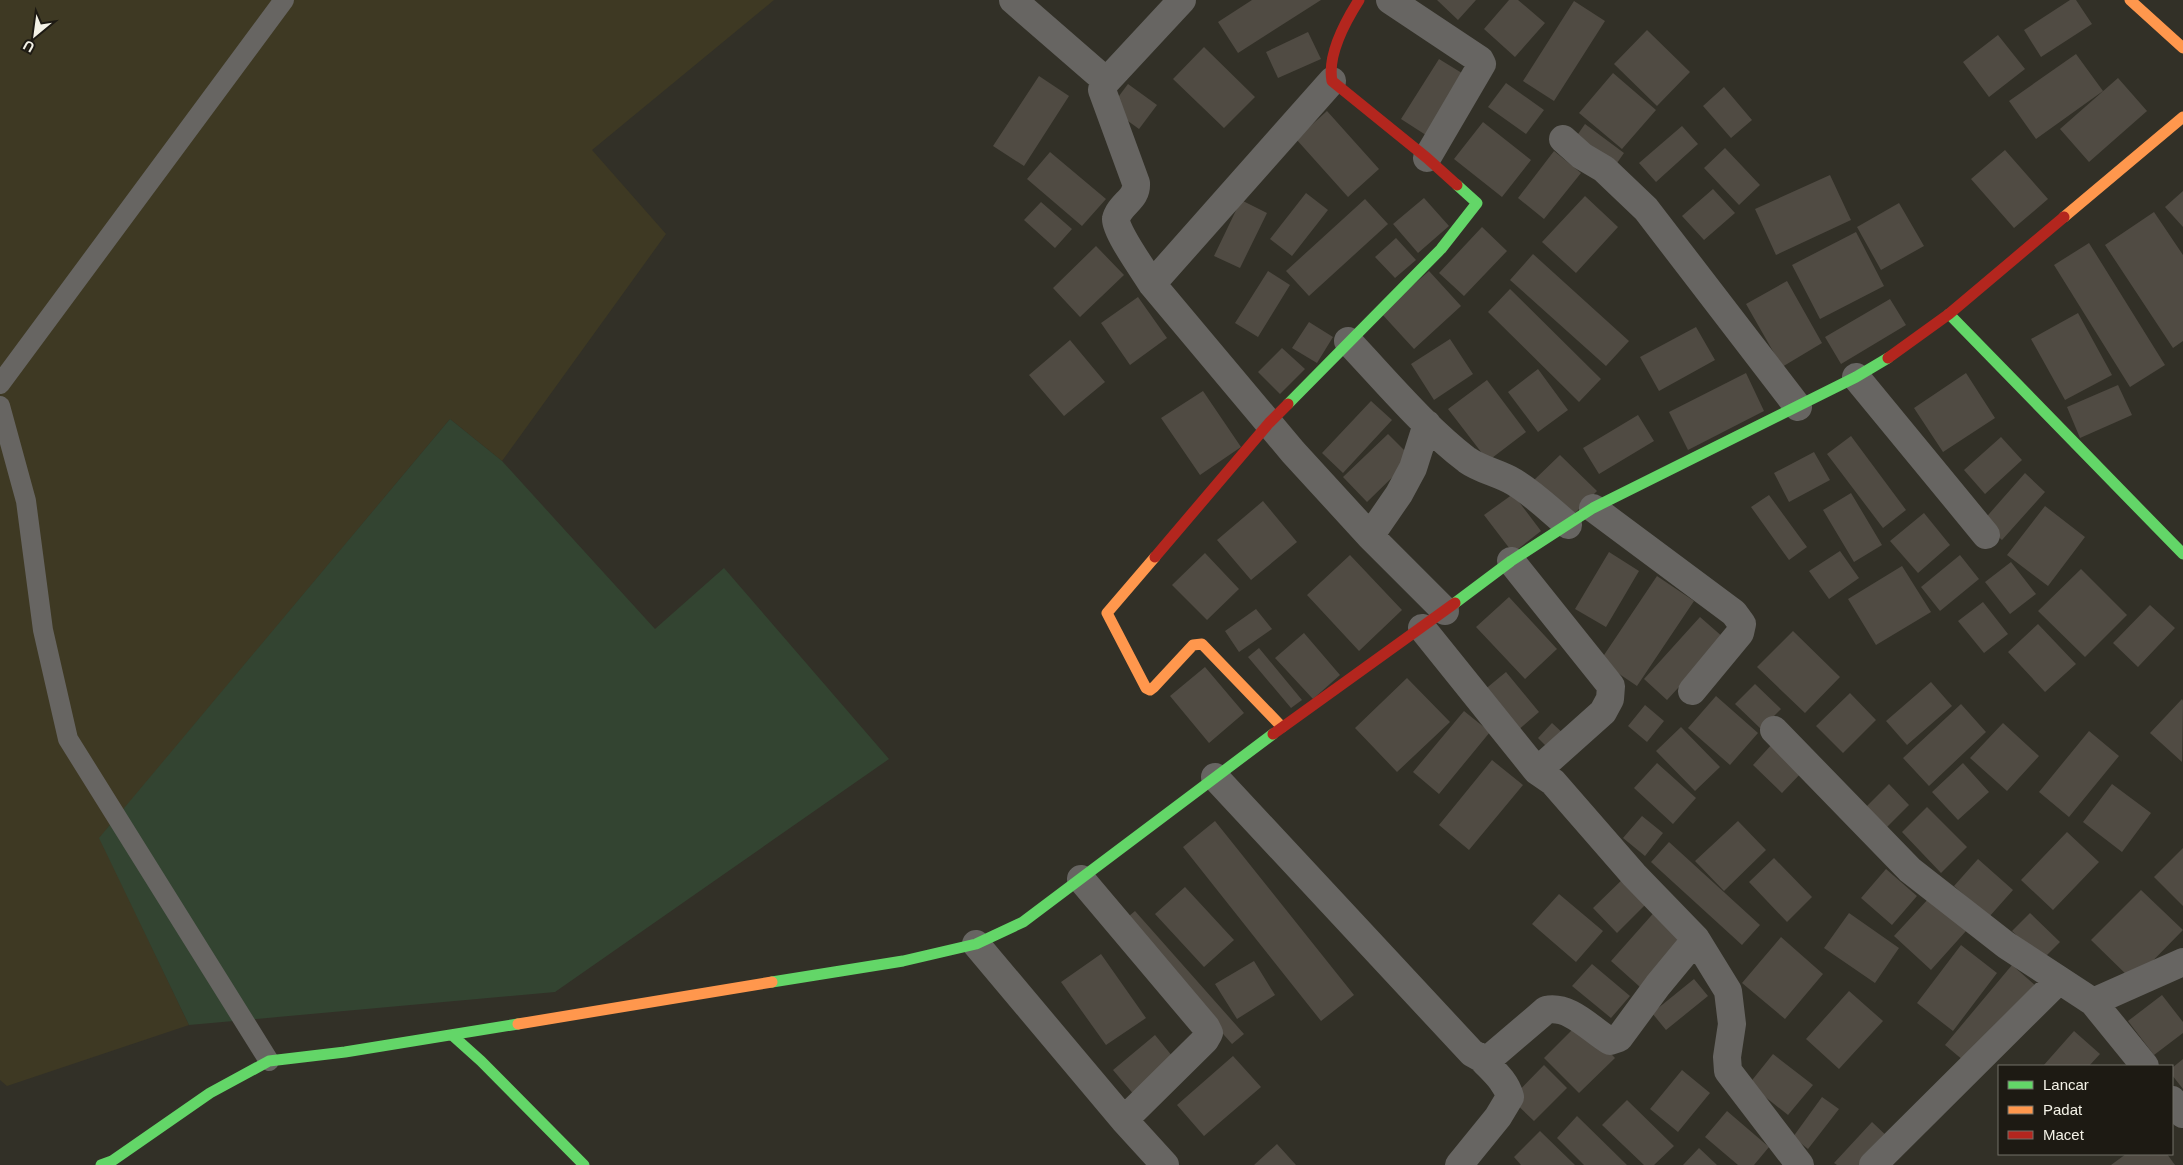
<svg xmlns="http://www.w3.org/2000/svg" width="2183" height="1165" viewBox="0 0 2183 1165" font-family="Arial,sans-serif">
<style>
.built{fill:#3e3923}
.green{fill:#334431}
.building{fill:#504b43}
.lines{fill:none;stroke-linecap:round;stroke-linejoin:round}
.lane{stroke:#676562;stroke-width:20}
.street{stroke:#676562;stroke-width:28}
.fast{stroke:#63d668;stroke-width:11}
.slow{stroke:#ff974d;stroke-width:11}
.jam{stroke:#b3261e;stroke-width:11}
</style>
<rect width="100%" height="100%" fill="#323027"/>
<!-- built -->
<path class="built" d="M0,0h774l-182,150 74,84 -164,227 -52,-42 -350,419 89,187 -182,61 -7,-6z"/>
<!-- green -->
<path class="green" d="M450,419l52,42 153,168 69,-61 165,191 -334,233 -366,33 -90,-187z"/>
<!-- building -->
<path class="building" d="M1252,0h69l-83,53 -20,-31z
M1437,0h39l-18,20z
M1509,0h9l27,23 -30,34 -31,-28z
M2070,0h6l16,24 -51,33 -17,-27z
M1574,1l31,20 -51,80 -31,-20z
M1647,30l43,42 -33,34 -43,-42z
M1308,32l13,27 -43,19 -12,-26z
M1998,35l27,34 -36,28 -26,-35z
M1204,47l51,50 -31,31 -51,-49z
M2076,54l27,37 -67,48 -27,-38z
M1439,59l31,19 -38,61 -31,-20z
M1613,73l43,37 -34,39 -43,-36z
M1039,76l30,20 -45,70 -31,-20z
M2118,78l29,33 -58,51 -29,-33z
M1506,83l38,27 -18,24 -38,-27z
M1128,84l29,21 -18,24 -29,-21z
M1724,87l28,33 -21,18 -28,-32z
M1327,111l52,58 -31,28 -52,-58z
M1483,122l48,38 -29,37 -48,-38z
M1585,124l39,29 -14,20 -39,-29z
M1682,126l16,18 -42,38 -17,-19z
M1725,148l35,37 -21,20 -35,-37z
M2005,150l43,49 -34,29 -43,-49z
M1554,151l27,22 -37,46 -26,-21z
M1050,152l56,47 -24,27 -55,-47z
M1830,175l21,45 -75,35 -21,-46z
M1713,189l22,24 -31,27 -22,-24z
M2183,191v36l-18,-20z
M1306,193l22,17 -36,46 -22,-17z
M1585,196l33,31 -42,46 -34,-31z
M1424,198l25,28 -31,27 -25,-29z
M1365,199l23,25 -79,72 -23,-25z
M1241,200l26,13 -27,55 -26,-12z
M1041,202l31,27 -17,19 -31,-28z
M1899,203l25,43 -43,24 -24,-43z
M2154,212l29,43v86l-10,7 -68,-103z
M1482,227l25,24 -43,45 -25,-23z
M1856,232l28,54 -64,33 -28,-54z
M1396,238l20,22 -21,18 -20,-21z
M2089,243l76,122 -35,22 -76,-122z
M1096,246l28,29 -44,42 -27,-29z
M1533,254l96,87 -23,25 -96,-86z
M1268,271l22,14 -32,52 -23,-14z
M1429,271l32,35 -47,43 -33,-36z
M1787,281l35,62 -40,24 -36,-63z
M1510,289l91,90 -22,23 -91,-90z
M1138,297l29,41 -37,27 -29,-42z
M1890,299l16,26 -65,39 -16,-27z
M2078,313l34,62 -47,25 -34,-61z
M1309,322l24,15 -16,26 -25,-15z
M1696,327l19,33 -56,31 -19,-34z
M1450,339l23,35 -39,26 -23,-36z
M1070,340l35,42 -41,34 -35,-41z
M1282,348l23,21 -25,25 -22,-22z
M1538,369l30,41 -30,22 -30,-40z
M1746,373l18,38 -76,39 -19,-38z
M1966,373l29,45 -52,34 -29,-44z
M1487,380l39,52 -38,29 -40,-52z
M2118,385l14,30 -52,23 -13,-31z
M1203,391l38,56 -41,28 -39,-57z
M1371,401l21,19 -49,53 -21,-20z
M1638,415l16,26 -55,33 -16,-26z
M1388,434l24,24 -45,44 -24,-25z
M1851,436l55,74 -23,18 -56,-74z
M2001,437l21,23 -37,34 -21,-24z
M1814,452l16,28 -41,22 -15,-29z
M1560,455l37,36 -27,27 -37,-37z
M2025,473l20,19 -43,48 -20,-18z
M1851,493l31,52 -28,17 -31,-52z
M1513,494l28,37 -28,22 -29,-38z
M1769,495l38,52 -18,13 -38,-53z
M1263,501l34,41 -46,38 -34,-40z
M2045,506l40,31 -37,49 -41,-31z
M1924,513l26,32 -32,28 -28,-32z
M1840,551l19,27 -30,21 -20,-28z
M1609,552l30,19 -33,56 -31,-18z
M1205,553l34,36 -32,31 -35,-35z
M1350,555l52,55 -43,41 -52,-56z
M1960,555l19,24 -39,32 -19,-24z
M2011,562l25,32 -26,20 -25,-32z
M1902,566l29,46 -55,33 -28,-46z
M2081,569l46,46 -42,42 -47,-46z
M1657,576l37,25 -57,85 -37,-25z
M1509,597l48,52 -32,30 -49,-52z
M1983,602l25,32 -24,19 -26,-32z
M2150,605l25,23 -37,39 -25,-24z
M1256,609l16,20 -33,23 -14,-21z
M1700,617l24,21 -57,62 -23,-21z
M2038,624l38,40 -31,28 -37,-40z
M1793,631l47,46 -35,36 -48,-46z
M1304,633l36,42 -27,24 -38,-41z
M1259,648l43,52 -11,8 -43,-51z
M1205,667l39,46 -35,30 -39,-47z
M1506,672l33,40 -23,20 -33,-41z
M1407,678l43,44 -53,50 -42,-44z
M1931,682l21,24 -45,39 -21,-24z
M1755,684l26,25 -20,20 -26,-25z
M1850,693l26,27 -33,33 -27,-27z
M1716,696l42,37 -28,32 -42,-37z
M2182,699l1,2 -1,61 -32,-29z
M1961,704l25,28 -57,54 -26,-28z
M1645,705l19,16 -17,21 -19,-16z
M1464,711l26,21 -51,62 -26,-22z
M1552,723l13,12 -15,15 -12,-12z
M2003,723l36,33 -32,35 -37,-33z
M1681,727l39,40 -25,24 -39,-40z
M2089,731l30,25 -50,61 -30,-25z
M1774,742l30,28 -22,23 -29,-28z
M1492,760l31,25 -54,65 -30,-25z
M1657,763l39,35 -23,26 -39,-36z
M1963,763l26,29 -31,28 -26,-28z
M1889,784l20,21 -24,24 -21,-20z
M2112,784l39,29 -29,39 -39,-30z
M1927,807l40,40 -26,26 -39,-41z
M1642,816l21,17 -18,23 -22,-18z
M1215,821l139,174 -33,26 -138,-174z
M1738,821l28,29 -42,41 -29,-30z
M2067,832l32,30 -46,48 -32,-30z
M1669,842l91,83 -18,20 -91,-83z
M2183,848v58l-29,-29z
M1774,858l38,39 -25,25 -38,-40z
M1978,859l35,31 -24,27 -35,-31z
M1886,869l31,27 -25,29 -31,-27z
M1629,873l24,24 -36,36 -24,-25z
M1185,887l49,53 -30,27 -49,-53z
M2141,890l42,40 -50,51 -42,-41z
M1559,894l44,37 -27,31 -44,-38z
M1930,897l36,34 -35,39 -37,-34z
M1658,908l29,25 -47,54 -29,-26z
M1135,911l109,123 -12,10 -109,-123z
M1849,913l50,35 -24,35 -51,-35z
M2030,913l30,29 -18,18 -30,-29z
M1781,937l42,37 -38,45 -43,-36z
M1961,945l36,28 -44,58 -36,-28z
M1101,954l45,64 -40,27 -45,-63z
M1254,961l21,34 -38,24 -22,-35z
M1592,964l38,32 -19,22 -39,-32z
M2012,965l25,22 -67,79 -25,-21z
M1694,979l14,17 -42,34 -14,-17z
M1849,991l34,30 -44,48 -33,-30z
M2162,995l21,27v11l-29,22 -26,-34z
M1580,1022l35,36 -36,35 -35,-35z
M2074,1031l26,23 -11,12h-46z
M1155,1035l22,27 -41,35 -23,-27z
M1773,1054l40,31 -25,30 -39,-31z
M1233,1056l28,31 -57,49 -27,-31z
M2183,1059v30l-11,-14v-7z
M1544,1065l23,23 -33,33 -23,-22z
M1682,1070l28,23 -32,39 -28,-23z
M1822,1097l17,12 -31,40 -15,-12z
M1627,1100l47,46 -20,19h-10l-42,-40z
M1727,1111l42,36 -15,18h-16l-33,-28z
M1577,1116l50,49h-43l-27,-27z
M1872,1122l19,18 -22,25h-32l-3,-2z
M1540,1131l35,34h-54l-7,-8z
M1277,1144l19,21h-42z
M1699,1148l18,17h-34z
M2126,1154h41l8,11h-64z"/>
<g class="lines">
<!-- lane -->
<path class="lane" d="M0,384l284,-384
M0,406l26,95 17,129 25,109 201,322"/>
<!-- street -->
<path class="street" d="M1013,0l92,80
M1182,0l-79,85 -1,5 34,93c1,14 -10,18 -17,29 -1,2 -3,5 -3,7 -2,10 30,55 36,65l141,168 77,84 75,75
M1390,0l90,60 2,4 -55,94
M1563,139l19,17 22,13 42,40 152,198
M1152,284l180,-203
M1348,341c37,39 76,86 119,119 14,10 32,13 47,22 20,12 37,29 54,43
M1856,377l130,158
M1593,508l141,105 8,11 -2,9 -48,58
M1370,536l29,-42 14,-26 14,-44
M1511,561l100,125 -1,13 -7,13 -66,59
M1422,628l115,143 16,11 81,93 62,64 32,52 4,33 -5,33 1,14 72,94
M1774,730l136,140 96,75 87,57 52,64
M1215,777l257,276 9,5 10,-1 55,-47c24,-5 44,19 64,31l9,-3 39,-53 38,-46
M1081,879l125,148 3,6 -4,7 -81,80
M976,944l148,176 41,45
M2093,1002l90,-40
M2172,1100l11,14
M1459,1165l39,-48 12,-20c-4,-16 -18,-27 -29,-39
M1873,1165l186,-185"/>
<!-- fast -->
<path class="fast" d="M1949,314l234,240
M1288,404l153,-155 36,-46 -20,-18
M1455,603l56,-42 82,-53 263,-131 32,-19
M772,982l131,-21 73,-17 47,-22 250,-188
M452,1035l29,26 103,104
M101,1165l11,-4 98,-68 59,-32 76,-9 173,-28"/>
<!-- slow -->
<path class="slow" d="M2130,0l53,48
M2064,217l119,-100
M1155,557l-48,56 39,75 4,2 4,-3 39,-42 9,-1 80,83
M518,1024l254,-42"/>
<!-- jam -->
<path class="jam" d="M1359,0c-14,22 -32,55 -27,81l95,77 30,27
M1888,358l61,-44 115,-97
M1155,557l114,-134 19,-19
M1273,734l182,-131"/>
</g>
<!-- legend -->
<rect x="1998" y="1065" width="175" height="90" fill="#1d1a13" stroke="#737068"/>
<rect x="2008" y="1081" width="25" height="8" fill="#63d668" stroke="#737068"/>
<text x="2043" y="1090" font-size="15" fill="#f4f2e7">Lancar</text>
<rect x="2008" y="1106" width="25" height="8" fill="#ff974d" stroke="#737068"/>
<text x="2043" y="1115" font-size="15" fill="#f4f2e7">Padat</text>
<rect x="2008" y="1131" width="25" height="8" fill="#b3261e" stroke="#737068"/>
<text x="2043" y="1140" font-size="15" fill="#f4f2e7">Macet</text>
<!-- north arrow -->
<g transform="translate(35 35) rotate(209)" stroke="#1d1a13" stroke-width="4" paint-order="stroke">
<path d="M0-4L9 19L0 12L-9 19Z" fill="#f4f2e7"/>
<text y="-8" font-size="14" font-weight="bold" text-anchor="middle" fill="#f4f2e7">U</text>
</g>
</svg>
